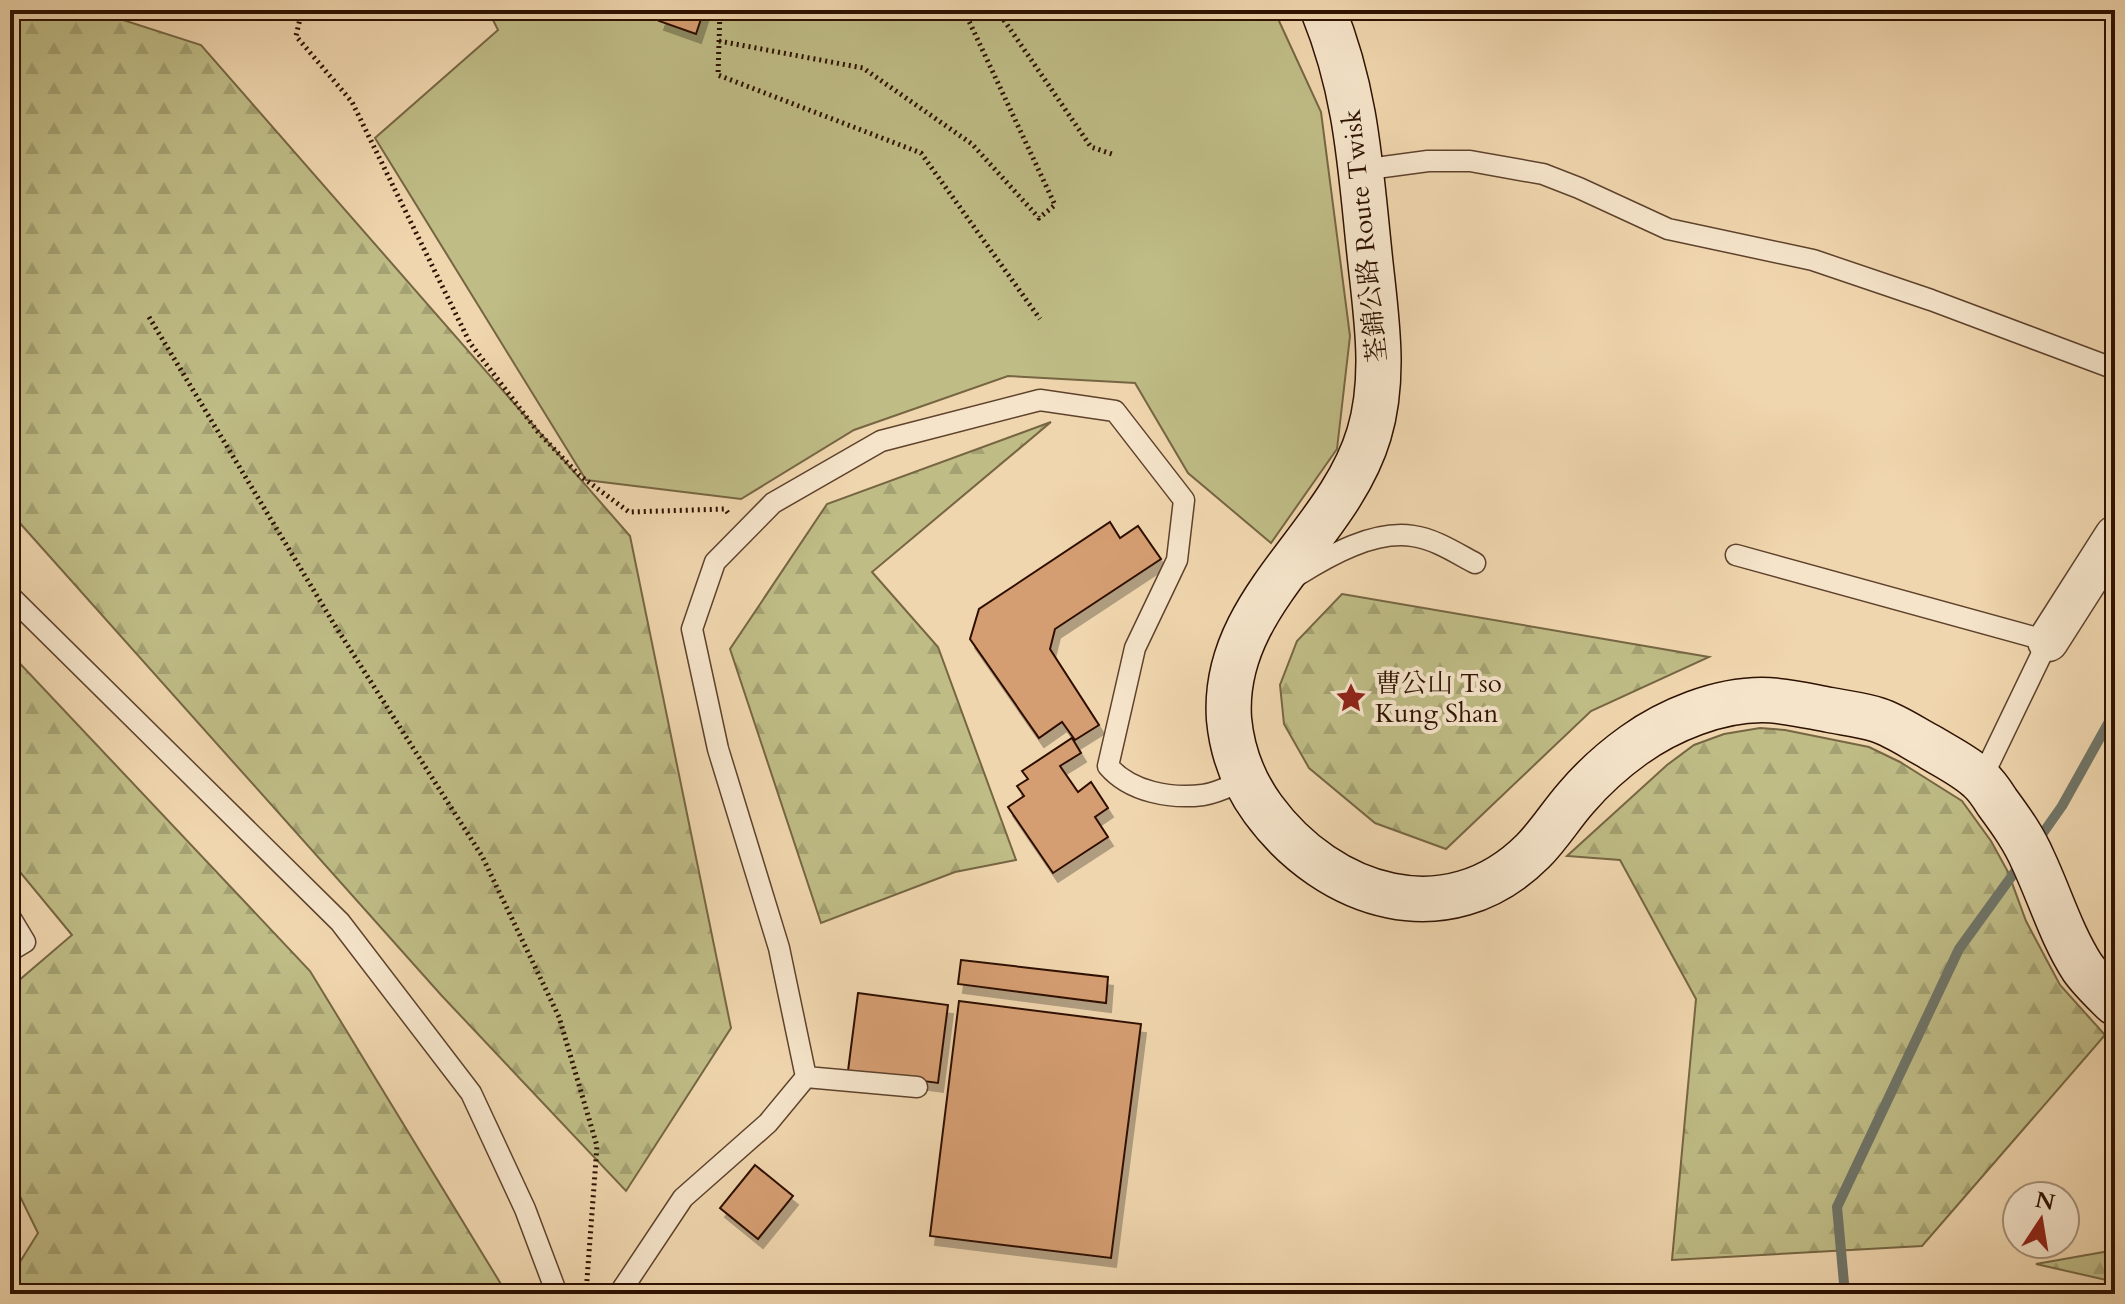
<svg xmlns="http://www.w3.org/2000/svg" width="2125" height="1304" viewBox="0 0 2125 1304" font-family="Cardo,'Noto Serif TC',serif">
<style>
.forest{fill:url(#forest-firs);stroke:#766643;stroke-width:2}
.pitch{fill:#bfbc86;stroke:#766643;stroke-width:2}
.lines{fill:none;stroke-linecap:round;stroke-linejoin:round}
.stream{stroke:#6f7569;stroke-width:10}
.building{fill:#d59e72;stroke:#2e1100;stroke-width:2;filter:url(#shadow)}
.service-casing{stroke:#5e422c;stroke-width:23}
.minor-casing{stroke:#5e422c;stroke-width:43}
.secondary-casing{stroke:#2e1100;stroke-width:47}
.path{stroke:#2e1100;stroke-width:5;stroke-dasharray:2 4;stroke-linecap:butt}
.service{stroke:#f5e4ca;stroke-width:20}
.minor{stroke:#f5e4ca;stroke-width:40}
.secondary{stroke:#f5e4ca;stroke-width:44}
.labels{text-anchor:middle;stroke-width:8;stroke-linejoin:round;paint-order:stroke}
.street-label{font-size:26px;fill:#2e1100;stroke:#f5e4ca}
.poi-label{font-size:26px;fill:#2e1100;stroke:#f5e4ca;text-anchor:start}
</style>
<defs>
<pattern id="forest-firs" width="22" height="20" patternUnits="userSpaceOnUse" patternTransform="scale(2)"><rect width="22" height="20" fill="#bfbc86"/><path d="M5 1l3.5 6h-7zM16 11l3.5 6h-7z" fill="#a4a172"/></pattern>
<filter id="shadow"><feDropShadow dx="5" dy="9" stdDeviation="0" flood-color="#0004"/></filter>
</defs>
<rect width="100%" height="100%" fill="#f0d6ae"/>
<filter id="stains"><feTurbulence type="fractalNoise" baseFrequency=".0025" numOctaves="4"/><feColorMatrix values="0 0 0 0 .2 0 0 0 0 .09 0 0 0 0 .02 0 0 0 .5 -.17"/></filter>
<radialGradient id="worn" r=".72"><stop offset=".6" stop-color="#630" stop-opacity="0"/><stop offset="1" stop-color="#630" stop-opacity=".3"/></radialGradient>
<!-- forest -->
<path class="forest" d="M43,10h49l109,35 429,491 101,492 -105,163 -184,-195 -432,-484v-488z
M1051,422l-179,150 66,75 78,213 -61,12 -134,51 -91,-274 97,-145z
M1342,594l367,63 -118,54 -145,138 -71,-26 -66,-55 -25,-44 -4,-39 17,-44z
M10,653l300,318 197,323h-497v-16l28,-45 -28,-57v-188l62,-53 -62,-75z
M1760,728l25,2 84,17 31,15 62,39 29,40 17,31 18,49 34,64 45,50 -183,211 -250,14 24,-261 -76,-139 -53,-4 100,-91 27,-20 30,-11z
M2115,1250v32l-79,-18z"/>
<!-- pitch -->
<path class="pitch" d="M488,10h786l47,102 29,224 -13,113 -66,94 -83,-70 -53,-90 -127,-7 -154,54 -113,69 -155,-19 -211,-342 123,-108z"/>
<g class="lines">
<!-- stream -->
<path class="stream" d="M2036,843l26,-37 53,-95
M1845,1294l-8,-87 122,-258 63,-87"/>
</g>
<!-- building -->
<path class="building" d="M663,10h41l-8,24 -37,-13z
M1110,522l10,16 18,-12 23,33 -106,70 -5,20 49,76 -24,15 -13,-18 -23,16 -69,-99 9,-30z
M1072,738l9,15 -21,13 18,26 13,-10 17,26 -13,9 13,20 -55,36 -45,-66 16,-11 -7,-10 11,-7 -6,-8z
M961,960l147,17 -2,26 -148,-19z
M858,993l90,12 -10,78 -90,-12z
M959,1001l182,23 -30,234 -181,-22z
M755,1165l38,31 -35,43 -38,-31z"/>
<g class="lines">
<defs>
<path id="service" d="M1361,170l67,-9h42l73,13 36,14 89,41 145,31 118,40 184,69
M1736,555l312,86 -67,139
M1298,575c32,-20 76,-45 115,-39 22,3 43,17 62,27
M10,596l330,326 131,171 54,116 32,85
M10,917l15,25 -15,9
M806,1077l111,10
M619,1294l64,-96 85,-75 38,-46 -27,-129 -61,-199 -26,-120 23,-67 58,-59 108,-62 159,-41 75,11 69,89 -7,60 -42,88 -27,118c22,26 63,33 95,29 15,-2 29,-10 43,-16"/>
<path id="minor" d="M2048,641l67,-105"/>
<path id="secondary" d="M1323,10c33,81 37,153 46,239 6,61 18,125 0,185 -31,104 -148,169 -140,285 3,32 15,64 34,90 66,90 185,127 270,42 16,-16 28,-36 43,-53 17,-20 37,-38 58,-53 35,-25 84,-45 128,-45 23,0 46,6 68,10 15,3 33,5 48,10 18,6 35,18 52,27 16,10 35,19 49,32 7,6 13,15 18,23 14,19 27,37 36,58 17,36 28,74 49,107 9,13 22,25 33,36"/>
</defs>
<!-- service casing -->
<use href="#service" class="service-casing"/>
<!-- minor casing -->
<use href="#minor" class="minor-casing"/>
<!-- secondary casing -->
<use href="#secondary" class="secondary-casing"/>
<!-- path -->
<path class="path" d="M302,10l-6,26 56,66 118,241 68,89 41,43 50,37 96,-3 3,4
M720,10l-2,65 203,78 119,166
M997,10l94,137 24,8
M719,41l144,27 109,76 67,74 16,-13 -87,-186 4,-9
M149,317l185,307 148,232 77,161 38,129 -11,147"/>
<!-- service -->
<use href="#service" class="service"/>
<!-- minor -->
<use href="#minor" class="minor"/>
<!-- secondary -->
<use href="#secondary" class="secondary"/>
</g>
<!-- icons -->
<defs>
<symbol id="sight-bare" viewBox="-9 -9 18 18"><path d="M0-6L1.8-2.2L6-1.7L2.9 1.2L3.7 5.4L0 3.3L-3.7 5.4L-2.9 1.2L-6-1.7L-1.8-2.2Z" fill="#8f2418" stroke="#f5e4ca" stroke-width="2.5" paint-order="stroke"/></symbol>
</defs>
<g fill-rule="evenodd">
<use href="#sight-bare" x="1329" y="676" width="44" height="44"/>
</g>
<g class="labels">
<!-- street labels -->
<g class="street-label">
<text transform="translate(1364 236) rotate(-96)" y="9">荃錦公路 Route Twisk</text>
</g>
<!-- poi labels -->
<g class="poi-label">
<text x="1375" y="692">曹公山 Tso<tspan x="1375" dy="30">Kung Shan</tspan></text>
</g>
</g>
<!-- margin -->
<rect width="2125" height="1304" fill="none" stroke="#f0d6ae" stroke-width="40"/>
<rect x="12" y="12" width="2101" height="1280" fill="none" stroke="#2e1100" stroke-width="4"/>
<rect x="20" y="20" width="2085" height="1264" fill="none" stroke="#2e1100" stroke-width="2"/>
<!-- north arrow -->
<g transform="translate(2041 1220) rotate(12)"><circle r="38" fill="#f5e4ca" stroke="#a59079" stroke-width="2"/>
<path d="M0-6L14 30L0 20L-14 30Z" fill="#8f2418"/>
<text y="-12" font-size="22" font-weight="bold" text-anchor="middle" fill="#2e1100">N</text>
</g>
<rect width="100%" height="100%" filter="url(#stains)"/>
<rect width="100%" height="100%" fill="url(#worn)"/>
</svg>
